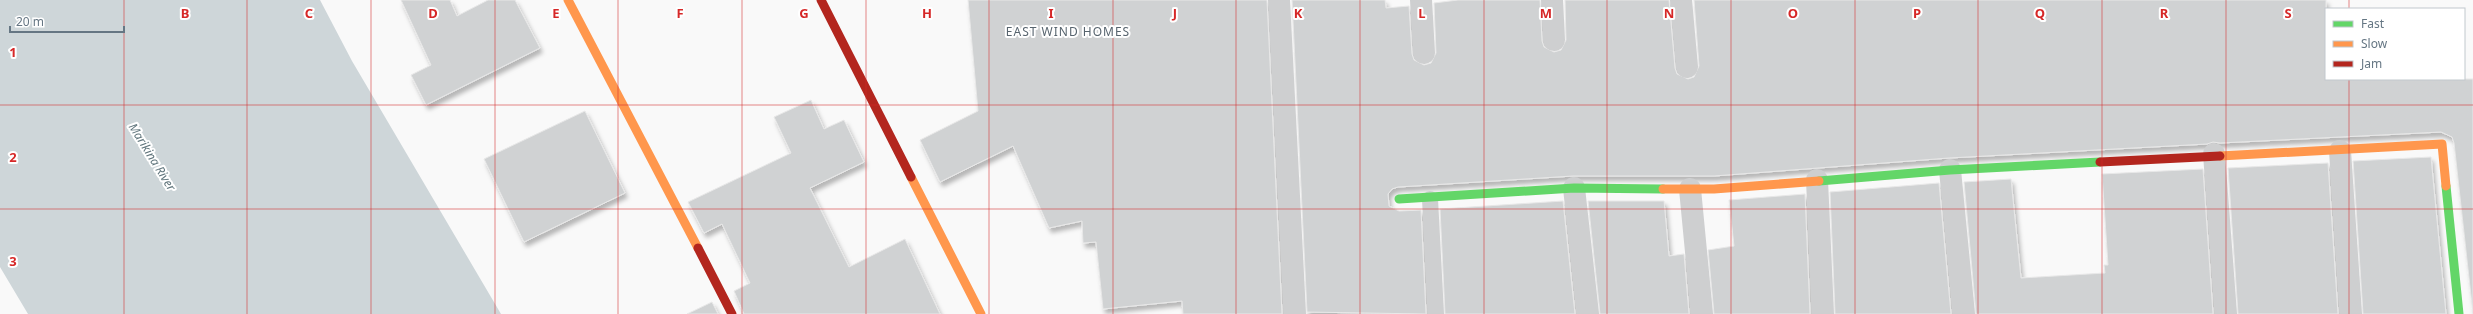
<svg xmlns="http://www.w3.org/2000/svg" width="2473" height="314" viewBox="0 0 2473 314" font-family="'Noto Sans',sans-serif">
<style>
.water{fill:#ced6d9}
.building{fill:#d0d2d3;stroke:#e8e8e8;filter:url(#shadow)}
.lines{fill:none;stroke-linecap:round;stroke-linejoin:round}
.lane{stroke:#cecfd0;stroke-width:16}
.street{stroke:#cecfd0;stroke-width:22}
.fast{stroke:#63d668;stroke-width:9}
.slow{stroke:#ff974d;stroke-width:9}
.jam{stroke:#b3261e;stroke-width:9}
.grid{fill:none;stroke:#d62828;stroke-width:1;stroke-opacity:0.55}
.labels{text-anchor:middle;stroke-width:4;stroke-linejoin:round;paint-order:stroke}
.neighbourhood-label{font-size:12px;letter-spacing:1px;fill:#57646e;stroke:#fff}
.water-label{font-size:12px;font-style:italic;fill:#60757c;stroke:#fff}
.grid-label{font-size:13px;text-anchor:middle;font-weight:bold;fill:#d62828;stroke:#fff;stroke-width:4;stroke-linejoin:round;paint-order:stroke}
</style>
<defs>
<filter id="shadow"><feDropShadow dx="2.5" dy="4.5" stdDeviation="2" flood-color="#0004"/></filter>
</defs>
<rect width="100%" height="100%" fill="#f9f9f9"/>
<!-- water -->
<path class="water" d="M0,0h320l32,61 149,253h-473l-28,-47z"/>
<!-- building -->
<path class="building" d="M401,0h49l7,16 31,-16h27l25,48 -114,57 -15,-30 20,-10z
M968,0h299l15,314h-99l-1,-13 -79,8 -7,-67 -13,1 -1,-22 -33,7 -36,-82 -73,36 -20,-42 58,-29z
M1292,0h93l1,8 23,-2 3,48 2,6 10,5 7,-2 5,-10 -2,-50 24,-3h82l2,41 2,6 10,5 7,-2 5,-10 -1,-40h104l6,68 2,6 11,5 6,-2 5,-11 -5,-66h632v79h147v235l-19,-171 -2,-6 -11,-5 -221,11 -7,-1 -6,2 -258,14 -235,18h-141l-175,11 -6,2 -4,5 1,12 10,5 22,-1 5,104 -119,-2z
M811,100l13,29 20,-9 20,42 -54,26 39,79 56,-28 35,75h-196l-10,-23 16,-8 -28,-59 -18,9 -16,-31 103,-49 -17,-36z
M585,111l40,82 -101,49 -40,-83z
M2431,157l15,157h-83l-10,-153z
M2328,163l10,151h-100l-10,-146z
M2203,169l10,145h-237l-12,-132 47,-3 10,99 84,-5 -1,-8h4l-6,-91z
M1939,183l12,131h-116l-5,-122z
M1805,194l5,120h-96l-6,-64 26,-4 -5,-46z
M1563,201l12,113h-130l-5,-105z
M1588,201h76l5,55 15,-2 5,60h-89z
M712,302l6,12h-31z"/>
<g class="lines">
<!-- lane -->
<path class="lane" d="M1430,199l6,115"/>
<!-- street -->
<path class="street" d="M1279,0l16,314
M1421,0l3,53
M1552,0l2,40
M1681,0l6,67
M2340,151l11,163
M2214,154l12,160
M1950,170l14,144
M1817,180l6,134
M1574,188l14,126
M1690,189l12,125"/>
<!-- fast -->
<path class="fast" d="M1819,181l131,-11 150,-8
M2446,186l13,128
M1399,199l175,-11 89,1"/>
<!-- slow -->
<path class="slow" d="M568,0l130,248
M2220,156l222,-12 4,42
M911,177l70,137
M1663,189h51l105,-8"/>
<!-- jam -->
<path class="jam" d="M821,0l90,177
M2100,162l120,-6
M698,248l34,66"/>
</g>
<!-- grid -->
<path class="grid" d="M124,0v314M247,0v314M371,0v314M495,0v314M618,0v314M742,0v314M866,0v314M989,0v314M1113,0v314M1236,0v314M1360,0v314M1484,0v314M1607,0v314M1731,0v314M1855,0v314M1978,0v314M2102,0v314M2226,0v314M2349,0v9M2349,79v235M0,105h2473M0,209h2473"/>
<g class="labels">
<!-- neighbourhood labels -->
<g class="neighbourhood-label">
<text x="1068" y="36">EAST WIND HOMES</text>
</g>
<!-- water labels -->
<g class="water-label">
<text transform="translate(152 157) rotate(58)" y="4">Marikina River</text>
</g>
</g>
<g class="grid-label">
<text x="185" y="18">B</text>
<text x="309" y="18">C</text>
<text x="433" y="18">D</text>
<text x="556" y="18">E</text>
<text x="680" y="18">F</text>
<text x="804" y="18">G</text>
<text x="927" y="18">H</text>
<text x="1051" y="18">I</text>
<text x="1175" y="18">J</text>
<text x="1298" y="18">K</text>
<text x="1422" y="18">L</text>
<text x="1546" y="18">M</text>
<text x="1669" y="18">N</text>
<text x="1793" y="18">O</text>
<text x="1917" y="18">P</text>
<text x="2040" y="18">Q</text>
<text x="2164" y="18">R</text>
<text x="2288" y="18">S</text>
<text x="13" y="57">1</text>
<text x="13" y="162">2</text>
<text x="13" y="266">3</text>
</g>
<!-- legend -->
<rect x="2325" y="8" width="140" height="72" fill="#ffffff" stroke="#c1c8cd"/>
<rect x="2333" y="21" width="20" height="6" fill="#63d668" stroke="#c1c8cd"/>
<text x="2361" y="28" font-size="12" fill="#657683">Fast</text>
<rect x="2333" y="41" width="20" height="6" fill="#ff974d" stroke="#c1c8cd"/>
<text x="2361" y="48" font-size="12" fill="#657683">Slow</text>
<rect x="2333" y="61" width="20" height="6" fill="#b3261e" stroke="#c1c8cd"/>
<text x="2361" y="68" font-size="12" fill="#657683">Jam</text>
<!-- scale -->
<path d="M10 26v6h114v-6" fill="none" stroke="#657683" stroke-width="2"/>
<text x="16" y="26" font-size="12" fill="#657683" stroke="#ffffff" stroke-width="3" paint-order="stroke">20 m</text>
</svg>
